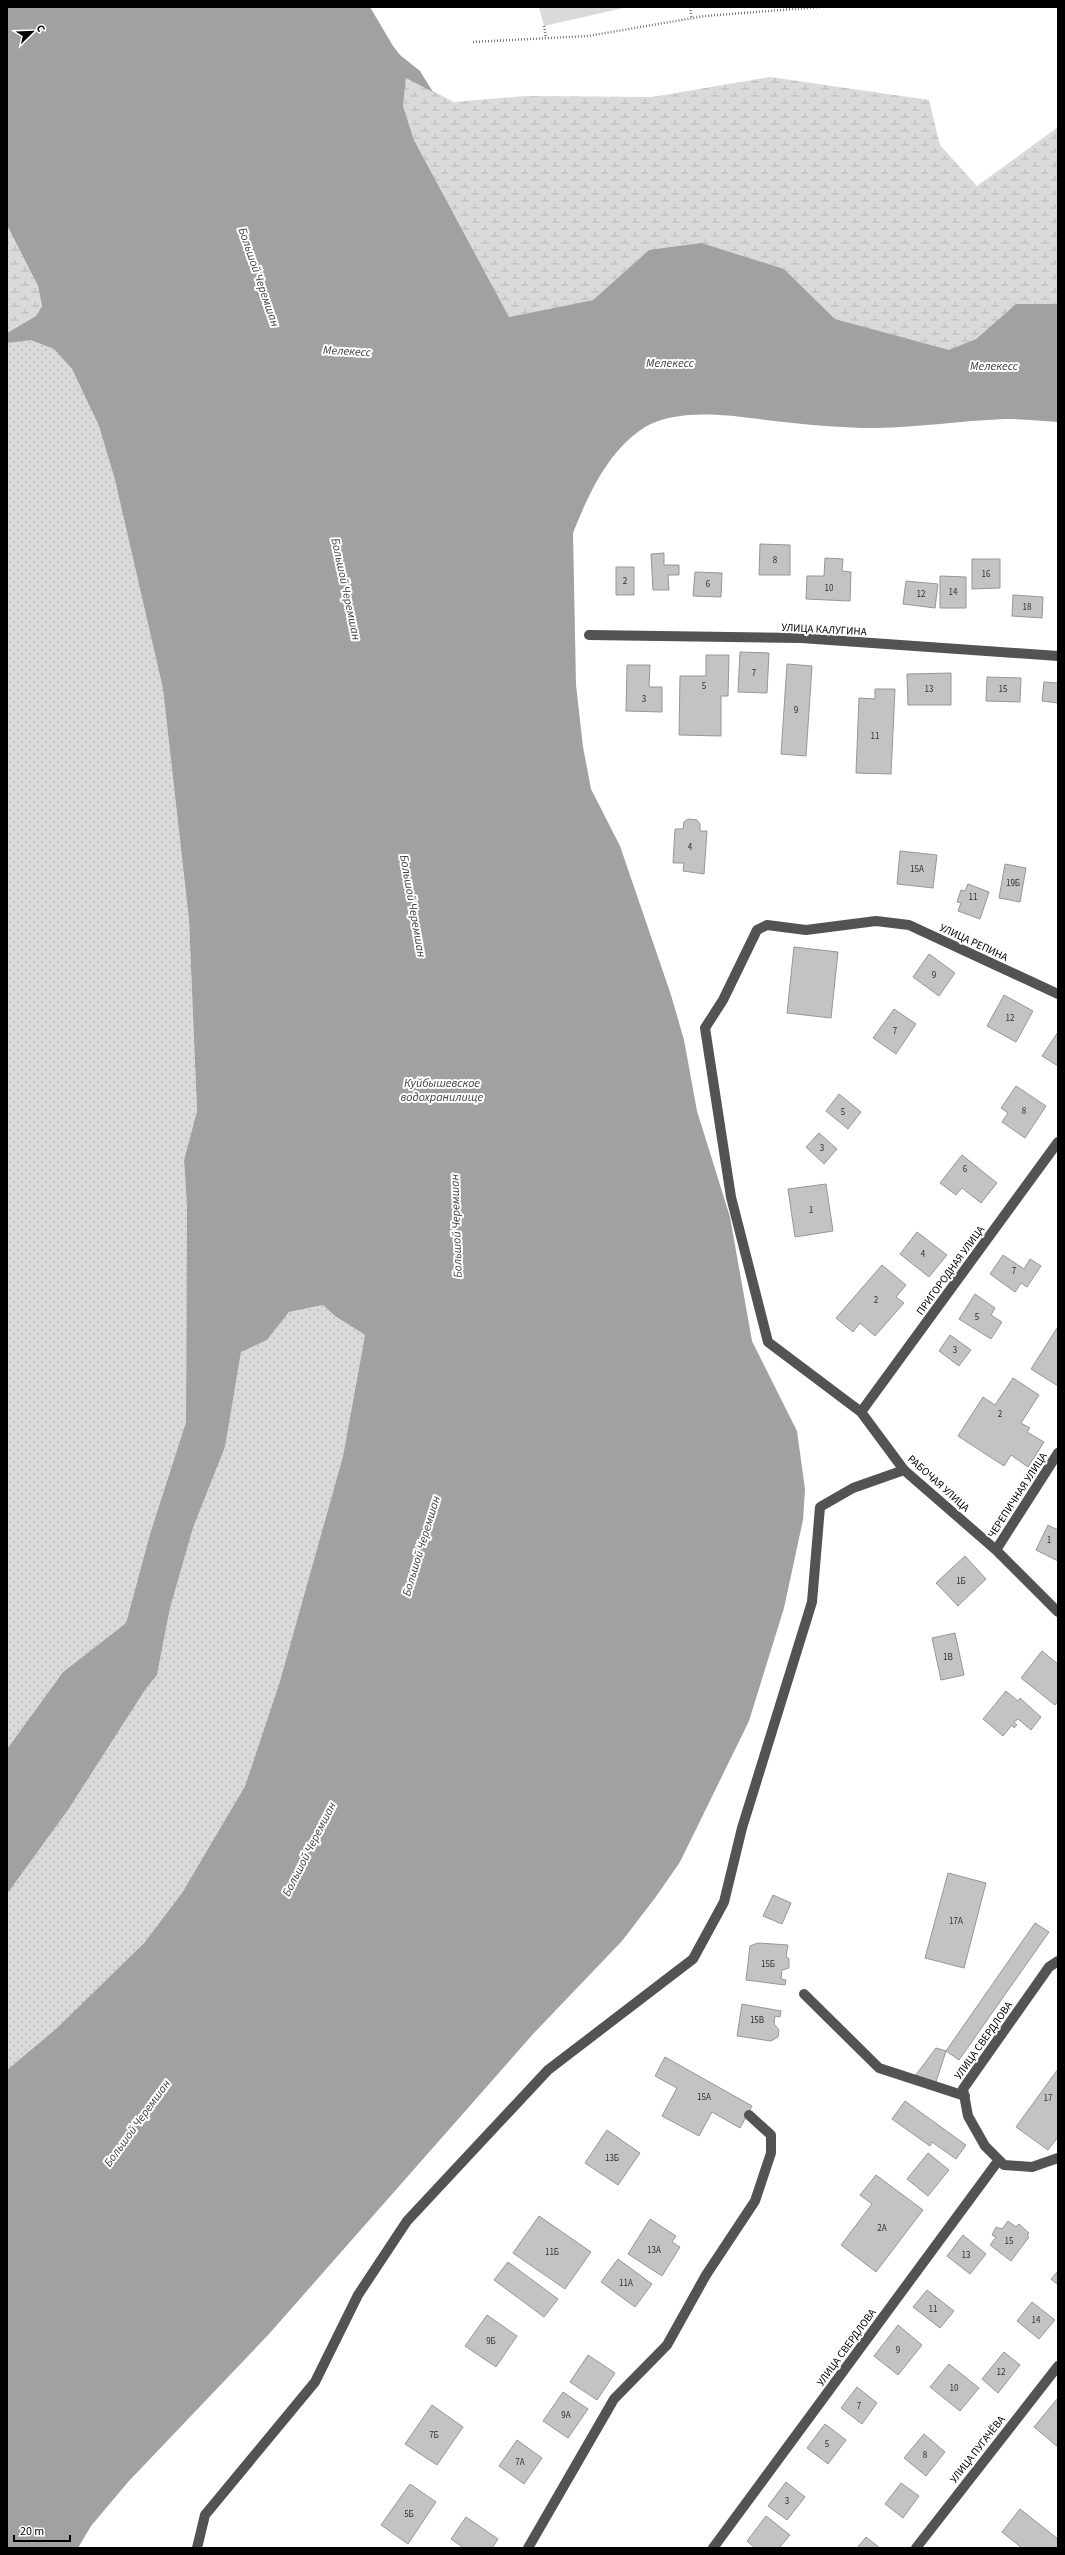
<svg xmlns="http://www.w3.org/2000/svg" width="1065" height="2555" viewBox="0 0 1065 2555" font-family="'Source Sans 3',sans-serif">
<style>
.grass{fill:url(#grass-dots)}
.wetland{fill:url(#wetland-marsh)}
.garden{fill:#dadada}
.water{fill:#a1a1a1}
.building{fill:#c3c3c3;stroke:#979797}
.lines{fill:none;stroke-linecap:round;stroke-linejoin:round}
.path{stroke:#757575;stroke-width:2.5;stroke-dasharray:1 2;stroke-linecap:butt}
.minor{stroke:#535353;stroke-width:10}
.labels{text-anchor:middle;stroke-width:4;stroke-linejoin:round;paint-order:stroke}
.number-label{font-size:9px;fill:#313131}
.street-label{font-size:11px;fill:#000;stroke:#fff}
.water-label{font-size:12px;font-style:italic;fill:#424242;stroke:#fff}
</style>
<defs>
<pattern id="grass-dots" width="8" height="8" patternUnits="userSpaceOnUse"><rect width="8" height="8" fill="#dadada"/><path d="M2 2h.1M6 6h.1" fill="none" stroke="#b9b9b9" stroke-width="1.8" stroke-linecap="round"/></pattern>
<pattern id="wetland-marsh" width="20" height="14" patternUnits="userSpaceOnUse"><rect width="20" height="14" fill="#dadada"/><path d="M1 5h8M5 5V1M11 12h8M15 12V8" fill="none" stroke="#b9b9b9"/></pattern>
</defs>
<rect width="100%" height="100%" fill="#fff"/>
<!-- grass -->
<path class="grass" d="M31,339l23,10 18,20 27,57 16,54 48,209 26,231 8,191 -13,49 3,48 -1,214 -36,112 -24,89 -63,49 -56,77v-1406z
M323,1305l12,11 30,19 -22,121 -63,225 -35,105 -63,107 -38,50 -87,85 -50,42v-176l61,-84 77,-120 12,-15 13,-67 23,-80 32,-81 16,-96 26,-11 22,-28z"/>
<!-- wetland -->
<path class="wetland" d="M406,77l48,25 72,-6 126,1 118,-20 159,23 11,45 37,41 81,-59v177h-42l-40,35 -27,12 -114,-32 -51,-50 -135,-19 -56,50 -84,17 -95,-177 -11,-34z
M7,225l31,61 4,20 -6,10 -29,17z"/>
<!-- garden -->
<path class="garden" d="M539,7h89l-84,19z"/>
<!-- water -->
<path class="water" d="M7,7h363l23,39 7,9 20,16 13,21 -27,-14 -3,28 11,34 95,177 84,-17 56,-50 52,-7 83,26 51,50 114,31 27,-11 40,-35h42v118c-18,-1 -37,-3 -54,-3 -43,2 -85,8 -128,9 -42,0 -84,-5 -126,-10 -31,-4 -76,-8 -105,9 -37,24 -56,66 -72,106l3,152 7,62 8,42 29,57 51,149 13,45 13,71 33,106 22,124 45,90 8,58 -2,31 -19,88 -35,113 -69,141 -25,36 -33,43 -88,92 -265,301 -141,148 -37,44 -13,22h-71v-478l50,-42 87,-85 38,-50 63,-107 35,-105 63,-225 22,-121 -30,-19 -12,-11 -34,7 -22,28 -26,12 -16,95 -32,81 -23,80 -13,67 -12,15 -77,120 -61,84v-145l56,-77 63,-49 24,-89 36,-112 1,-214 -3,-48 13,-49 -8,-191 -26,-231 -48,-209 -16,-54 -27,-57 -18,-20 -23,-9 -24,3v-10l29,-17 6,-10 -4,-20 -31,-61z"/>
<!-- building -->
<path class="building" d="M760,544l30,1v30h-31z
M664,553v12h15v10h-11l1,15h-16l-2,-36z
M825,558l18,1 -1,12 9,1 -1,29 -44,-2 1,-23h17z
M972,559h28v29l-28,1z
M616,567h18v28h-18z
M695,572l27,1 -1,24 -28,-1z
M940,576l26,1v31h-26z
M906,581l32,3 -3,24 -32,-4z
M1013,595l30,2 -1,21 -30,-2z
M740,652l29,1 -2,40 -29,-1z
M706,655h23l-1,41h-7v40l-42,-1 1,-59h26z
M787,664l25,2 -6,90 -25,-2z
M627,665h23l-1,22h13v25l-36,-1z
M951,673v32h-43l-1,-31z
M987,677l34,1 -1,24 -34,-1z
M1044,682l14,1v20l-16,-2z
M875,689h20l-4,85 -35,-1 3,-75 16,1z
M688,819l9,1 3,4v7h7l-3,43 -21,-3 1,-8h-11l2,-34h8l1,-7z
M900,851l37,4 -4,33 -36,-4z
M1005,864l21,4 -6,34 -21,-4z
M968,884l21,8 -9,27 -22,-8 3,-8 -4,-1 4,-12 4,1z
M794,947l44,5 -7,66 -44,-5z
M929,954l26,19 -16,23 -26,-19z
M1004,995l29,16 -17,31 -29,-16z
M894,1009l22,15 -20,30 -23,-16z
M1058,1032v34l-16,-10z
M1016,1086l30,20 -21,32 -23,-16 6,-9 -7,-5z
M839,1094l22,18 -13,17 -22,-18z
M819,1133l18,16 -13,15 -18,-17z
M962,1155l35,28 -16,20 -19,-15 -6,7 -16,-12z
M826,1184l7,47 -38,6 -7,-48z
M917,1232l30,23 -18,22 -29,-23z
M1003,1255l21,14 6,-10 11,7 -14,21 -6,-4 -6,9 -25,-18z
M882,1265l24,20 -10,12 8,6 -29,33 -15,-13 -7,9 -17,-14z
M975,1294l20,14 -4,7 11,7 -11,17 -32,-20z
M1057,1328l1,1v57l-27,-17z
M950,1335l21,15 -12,16 -20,-15z
M1013,1378l26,17 -18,28 9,5 -3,4 17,10 -16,25 -17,-12 -7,11 -46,-30 25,-39 12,8z
M1048,1525l10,5v31l-22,-11z
M965,1556l21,23 -28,27 -22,-23z
M955,1633l9,42 -23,5 -9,-42z
M1042,1651l16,13v37l-3,4 -34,-27z
M1006,1691l12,10 2,-3 21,19 -10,13 -13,-11 -4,3 3,3 -3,3 -2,-3 -9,11 -20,-17z
M948,1873l38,10 -22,85 -39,-10z
M773,1895l18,8 -9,21 -19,-8z
M1035,1923l14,9 -90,128 -13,-9z
M758,1943l30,2 -2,11 3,3v9l-7,2 -1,9 5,1 -1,5 -39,-5 4,-34z
M742,2004l39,7 -1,6 -5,-1 -1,8 5,6 -1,7 -7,4 -34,-5z
M936,2048l10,3 -10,31 -21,-6z
M665,2057l87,49 -12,22 -28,-16 -13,24 -37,-20 15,-28 -22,-12z
M1058,2069v68l-10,13 -32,-23z
M905,2101l61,44 -10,14 -24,-17 -2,4 -38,-27z
M607,2130l33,23 -22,32 -33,-22z
M928,2153l21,17 -21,26 -21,-17z
M876,2175l47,35 -47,62 -35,-27 31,-41 -12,-9z
M539,2216l52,36 -26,37 -52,-36z
M650,2219l26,17 -4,6 8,5 -18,29 -34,-22z
M1008,2221l8,6 3,-3 10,9 -2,3 2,1 -18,24 -21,-16 6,-8 -4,-2 4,-8 6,2z
M963,2235l23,19 -16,20 -23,-18z
M618,2259l34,25 -17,23 -34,-25z
M508,2262l50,37 -14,18 -50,-37z
M1058,2271v14l-7,-6z
M927,2290l27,21 -14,17 -27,-21z
M1032,2302l23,18 -16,19 -22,-18z
M487,2315l30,21 -21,31 -31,-21z
M898,2325l24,20 -24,30 -24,-19z
M1004,2352l16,13 -22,28 -16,-14z
M588,2355l27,18 -18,27 -27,-18z
M949,2364l30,24 -19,23 -30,-24z
M857,2387l20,16 -15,21 -21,-16z
M563,2392l25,17 -20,29 -25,-17z
M1058,2398v49l-24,-20z
M432,2405l31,22 -26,38 -32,-21z
M825,2424l21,16 -18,24 -21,-16z
M924,2434l21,18 -19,24 -22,-18z
M517,2440l25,18 -18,26 -25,-18z
M786,2482l19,15 -18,23 -19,-14z
M901,2483l18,13 -16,22 -18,-14z
M410,2484l26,18 -28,42 -27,-19z
M1020,2509l38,30v9h-36l-20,-16z
M766,2516l24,19 -11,13h-24l-8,-7z
M466,2517l32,22 -6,9h-28l-13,-9z
M866,2537l14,11h-23z"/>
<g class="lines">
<!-- path -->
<path class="path" d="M690,7l2,12
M544,26l2,12
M473,42l115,-6 117,-20 115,-9"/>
<!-- minor -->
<path class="minor" d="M589,635l212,3 257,18
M1058,994l-149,-69 -33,-4 -70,9 -39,-5 -10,5 -34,70 -18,28 26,169 37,145 93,70 43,58 92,80 62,62
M861,1412l197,-270
M996,1550l62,-97
M1058,1961l-9,6 -86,122 5,27 17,30 19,19 28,2 26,-9
M804,1994l75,74 86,28
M197,2548l8,-33 110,-133 43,-87 49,-74 141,-151 145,-111 31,-57 18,-74 70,-226 8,-95 33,-19 51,-18
M528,2548l86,-149 53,-54 39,-70 49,-74 16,-48v-18l-22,-20
M713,2548l285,-387
M916,2548l142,-182"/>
</g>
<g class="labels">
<!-- number labels -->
<g class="number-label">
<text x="775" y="563">8</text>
<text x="986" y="577">16</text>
<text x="625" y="584">2</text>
<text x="708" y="587">6</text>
<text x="829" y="591">10</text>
<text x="953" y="595">14</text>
<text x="921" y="597">12</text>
<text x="1027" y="610">18</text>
<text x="754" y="676">7</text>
<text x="704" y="689">5</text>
<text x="929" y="692">13</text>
<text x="1003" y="692">15</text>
<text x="644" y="702">3</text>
<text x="796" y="713">9</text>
<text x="875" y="739">11</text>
<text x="690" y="850">4</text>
<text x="917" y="872">15А</text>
<text x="1013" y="886">19Б</text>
<text x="973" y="900">11</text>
<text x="934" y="978">9</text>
<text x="1010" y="1021">12</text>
<text x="895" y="1034">7</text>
<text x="1024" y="1114">8</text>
<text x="843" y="1115">5</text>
<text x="822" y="1151">3</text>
<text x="965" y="1172">6</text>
<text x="811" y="1213">1</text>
<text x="923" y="1257">4</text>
<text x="1014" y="1274">7</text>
<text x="876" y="1303">2</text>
<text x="977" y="1320">5</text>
<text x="955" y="1353">3</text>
<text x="1000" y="1417">2</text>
<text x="1049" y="1543">1</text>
<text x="961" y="1584">1Б</text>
<text x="948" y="1660">1В</text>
<text x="956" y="1924">17А</text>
<text x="768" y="1967">15Б</text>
<text x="757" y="2023">15В</text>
<text x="704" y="2100">15А</text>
<text x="1048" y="2101">17</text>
<text x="612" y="2161">13Б</text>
<text x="882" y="2231">2А</text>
<text x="1009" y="2244">15</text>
<text x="654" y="2253">13А</text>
<text x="552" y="2255">11Б</text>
<text x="966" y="2258">13</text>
<text x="626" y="2286">11А</text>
<text x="933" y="2312">11</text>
<text x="1036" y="2323">14</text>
<text x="491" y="2344">9Б</text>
<text x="898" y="2353">9</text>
<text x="1001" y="2375">12</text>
<text x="954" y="2391">10</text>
<text x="859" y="2409">7</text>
<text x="566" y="2418">9А</text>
<text x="434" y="2438">7Б</text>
<text x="827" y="2447">5</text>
<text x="925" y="2458">8</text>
<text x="520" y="2465">7А</text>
<text x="787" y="2504">3</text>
<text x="409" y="2517">5Б</text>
</g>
<!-- street labels -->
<g class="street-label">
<text transform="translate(824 629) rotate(3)" y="4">УЛИЦА КАЛУГИНА</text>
<text transform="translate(974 942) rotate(25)" y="4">УЛИЦА РЕПИНА</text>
<text transform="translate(950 1270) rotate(-54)" y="4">ПРИГОРОДНАЯ УЛИЦА</text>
<text transform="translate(939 1483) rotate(42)" y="4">РАБОЧАЯ УЛИЦА</text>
<text transform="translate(1017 1495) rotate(-57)" y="4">ЧЕРЕПИЧНАЯ УЛИЦА</text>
<text transform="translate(983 2040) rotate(-55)" y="4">УЛИЦА СВЕРДЛОВА</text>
<text transform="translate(846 2347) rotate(-54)" y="4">УЛИЦА СВЕРДЛОВА</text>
<text transform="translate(977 2449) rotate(-52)" y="4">УЛИЦА ПУГАЧЁВА</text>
</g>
<!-- water labels -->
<g class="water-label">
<text transform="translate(259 277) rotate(71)" y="4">Большой Черемшан</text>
<text transform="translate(347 351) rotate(3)" y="4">Мелекесс</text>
<text x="670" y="367">Мелекесс</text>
<text x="994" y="370">Мелекесс</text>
<text transform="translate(346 589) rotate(78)" y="4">Большой Черемшан</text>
<text transform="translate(413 906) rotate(80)" y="4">Большой Черемшан</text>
<text x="442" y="1087">Куйбышевское<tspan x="442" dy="14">водохранилище</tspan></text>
<text transform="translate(456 1226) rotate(-92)" y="4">Большой Черемшан</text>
<text transform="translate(421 1546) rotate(-73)" y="4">Большой Черемшан</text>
<text transform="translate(309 1849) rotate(-63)" y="4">Большой Черемшан</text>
<text transform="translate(137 2123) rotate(-54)" y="4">Большой Черемшан</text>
</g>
</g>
<!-- border -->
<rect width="1065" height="2555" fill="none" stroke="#000000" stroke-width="16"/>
<!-- north arrow -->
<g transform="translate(32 32) rotate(67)" stroke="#ffffff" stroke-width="3" paint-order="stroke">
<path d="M0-3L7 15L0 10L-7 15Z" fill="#000000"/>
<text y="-6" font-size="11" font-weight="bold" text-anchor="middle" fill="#000000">С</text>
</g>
<!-- scale -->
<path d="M14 2535v6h56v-6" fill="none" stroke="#000000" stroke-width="2"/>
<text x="20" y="2535" font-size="12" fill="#000000" stroke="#ffffff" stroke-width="3" paint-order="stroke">20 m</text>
</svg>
